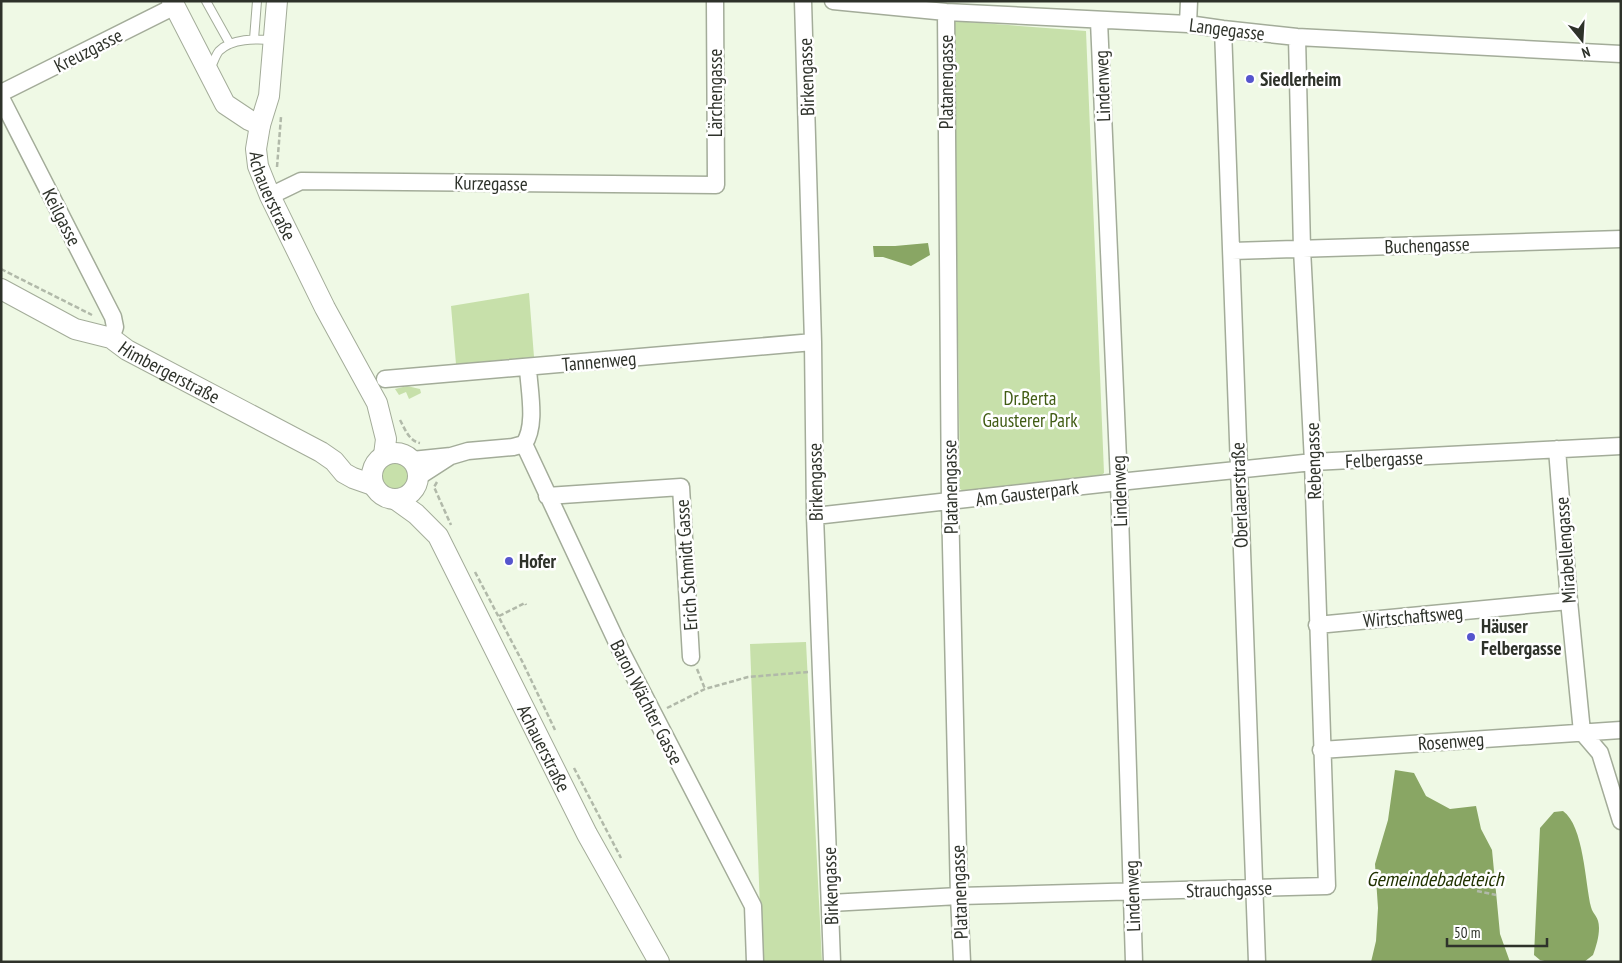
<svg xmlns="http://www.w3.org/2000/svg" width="1622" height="963" viewBox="0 0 1622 963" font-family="'PT Sans Narrow',sans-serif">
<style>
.green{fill:#c7e0aa}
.water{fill:#89a664}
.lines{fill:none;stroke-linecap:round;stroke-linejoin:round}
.service-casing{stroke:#a3ac99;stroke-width:10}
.minor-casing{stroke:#a3ac99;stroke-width:19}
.tertiary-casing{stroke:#a3ac99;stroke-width:22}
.path{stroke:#b1b9a9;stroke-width:2.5;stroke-dasharray:5 2.5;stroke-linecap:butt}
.service{stroke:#fff;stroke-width:8}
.minor{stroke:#fff;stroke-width:16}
.tertiary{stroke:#fff;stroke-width:20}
.poi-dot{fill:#5555cd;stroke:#fff;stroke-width:2}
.labels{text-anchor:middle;stroke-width:5;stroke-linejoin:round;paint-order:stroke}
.street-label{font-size:19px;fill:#2e322a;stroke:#fff}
.poi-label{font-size:19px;font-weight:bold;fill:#2e322a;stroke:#fff;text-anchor:start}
.park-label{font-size:19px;fill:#425d15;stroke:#fff}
.water-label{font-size:20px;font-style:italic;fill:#213200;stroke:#fff}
</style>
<rect width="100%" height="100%" fill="#eff9e5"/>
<!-- green -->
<path class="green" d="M954,21l132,10 18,442 -9,8 -125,14 -10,-6z
M529,293l5,64 -78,7 -5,-58z
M407,386l13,3 1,4 -12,6 -3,-7 -7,3 -4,-6z
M381 476a14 14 0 1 1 28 0a14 14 0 1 1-28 0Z
M806,642l16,320h-60l-12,-318z"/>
<!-- water -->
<path class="water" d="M928,243l2,12 -19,11 -28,-9h-9l-1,-11h22z
M1395,770l19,3 12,23 24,13 26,-3 5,23 11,21 8,84 10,28h-139l5,-21 2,-33 -3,-44 13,-44z
M1563,811c21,15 22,72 28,96 2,8 8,9 8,21 0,9 -3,19 -6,27l-9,7h-35l-9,-2 -6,-5 6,-127 14,-16z"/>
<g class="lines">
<defs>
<path id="service" d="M206,1l24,43
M254,39l3,-38
M210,69c3,-5 5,-13 9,-18 13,-13 37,-12 53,-11"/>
<path id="minor" d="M803,1l10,341 2,174 17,446
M833,1l113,11 242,12 35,5 74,8 324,17
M946,12l4,490 9,394 3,66
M1099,21l20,461 15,480
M1188,24l1,-23
M1223,29l34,933
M1,93l174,-87
M1,98l112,219 2,10 -4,11
M270,196l31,-15 415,4 -1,-184
M1232,251l389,-12
M385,379l428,-37
M524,444l97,207 132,255 2,56
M1557,449l12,152 13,131 18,21 21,68
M412,460l39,-4 17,-5 45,-4 11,-3c13,-19 5,-54 4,-76
M418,477l31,-20
M547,496l134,-9 10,170
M815,516l304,-34 194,-20 308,-16
M1317,625l252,-24
M1321,750l300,-20
M830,903l129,-7 368,-10 -14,-424 -11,-213 -5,-212"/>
<g id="tertiary">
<path d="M172,1l53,103 24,16 11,5"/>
<path id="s1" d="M277,1l-8,95 -9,29 -4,24 2,17 12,30 55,112 52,95 9,36 -2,16"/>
<path id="s2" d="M1,289l74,40 36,9 16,12 194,102 13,9 10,12 9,5 20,7"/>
<circle cx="395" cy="476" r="23"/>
<path id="s3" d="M395,499l21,15 22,22 149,298 72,128"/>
</g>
</defs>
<!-- service casing -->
<use href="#service" class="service-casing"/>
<!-- minor casing -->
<use href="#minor" class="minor-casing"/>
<!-- tertiary casing -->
<use href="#tertiary" class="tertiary-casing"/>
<!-- path -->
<path class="path" d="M277,167l4,-50
M1,269l91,46
M400,420c5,9 9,21 20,23
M437,482l-3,5 17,38
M475,572l48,91 32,67
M499,616l26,-13 1,2
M697,669l8,20
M667,708l38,-19 43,-12 60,-5
M574,768l47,90
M1477,891l19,4"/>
<!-- service -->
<use href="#service" class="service"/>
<!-- minor -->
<use href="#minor" class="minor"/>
<!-- tertiary -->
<use href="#tertiary" class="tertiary"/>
</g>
<!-- markers -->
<g class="poi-dot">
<circle cx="1250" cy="79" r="5"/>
<circle cx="509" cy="561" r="5"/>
<circle cx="1471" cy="637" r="5"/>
</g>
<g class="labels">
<!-- street labels -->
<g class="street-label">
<text transform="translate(1227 29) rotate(7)" y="7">Langegasse</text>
<text transform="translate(88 50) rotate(-27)" y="7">Kreuzgasse</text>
<text transform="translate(806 77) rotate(-92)" y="7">Birkengasse</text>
<text transform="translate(946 82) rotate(-90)" y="7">Platanengasse</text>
<text transform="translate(1102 86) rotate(-92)" y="7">Lindenweg</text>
<text transform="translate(715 93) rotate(-90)" y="7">Lärchengasse</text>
<text transform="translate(491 183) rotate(1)" y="7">Kurzegasse</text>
<text dy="7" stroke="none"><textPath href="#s1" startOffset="200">Achauerstraße</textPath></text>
<text transform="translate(62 217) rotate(63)" y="7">Keilgasse</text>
<text transform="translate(1427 245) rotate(-2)" y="7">Buchengasse</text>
<text transform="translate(599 361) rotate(-5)" y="7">Tannenweg</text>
<text dy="7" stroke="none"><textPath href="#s2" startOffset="189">Himbergerstraße</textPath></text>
<text transform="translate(1384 459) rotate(-3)" y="7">Felbergasse</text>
<text transform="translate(1313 461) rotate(-92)" y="7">Rebengasse</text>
<text transform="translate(815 482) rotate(-91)" y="7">Birkengasse</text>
<text transform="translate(950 487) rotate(-91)" y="7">Platanengasse</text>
<text transform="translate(1119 491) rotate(-92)" y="7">Lindenweg</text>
<text transform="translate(1027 493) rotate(-7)" y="7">Am Gausterpark</text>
<text transform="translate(1239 495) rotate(-92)" y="7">Oberlaaerstraße</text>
<text transform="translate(1565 550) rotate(-94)" y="7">Mirabellengasse</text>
<text transform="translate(686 565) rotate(-94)" y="7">Erich Schmidt Gasse</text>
<text transform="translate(1413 616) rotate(-5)" y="7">Wirtschaftsweg</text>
<text transform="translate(647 702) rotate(63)" y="7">Baron Wächter Gasse</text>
<text transform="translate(1451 741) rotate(-4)" y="7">Rosenweg</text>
<text dy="7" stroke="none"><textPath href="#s3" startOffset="294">Achauerstraße</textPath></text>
<text transform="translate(830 886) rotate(-92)" y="7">Birkengasse</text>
<text transform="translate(1229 889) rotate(-2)" y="7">Strauchgasse</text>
<text transform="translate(959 892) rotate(-92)" y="7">Platanengasse</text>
<text transform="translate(1132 896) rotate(-92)" y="7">Lindenweg</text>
</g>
<!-- poi labels -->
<g class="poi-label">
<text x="1260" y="86">Siedlerheim</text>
<text x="519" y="568">Hofer</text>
<text x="1481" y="633">Häuser<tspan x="1481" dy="22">Felbergasse</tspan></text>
</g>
<!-- park labels -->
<g class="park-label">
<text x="1030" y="405">Dr.Berta<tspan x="1030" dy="22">Gausterer Park</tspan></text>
</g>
<!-- water labels -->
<g class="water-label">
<text x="1435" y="886">Gemeindebadeteich</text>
</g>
</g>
<!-- border -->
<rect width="1622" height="963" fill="none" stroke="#2e322a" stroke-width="5"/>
<!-- north arrow -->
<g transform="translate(1582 40) rotate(162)" stroke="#ffffff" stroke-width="4" paint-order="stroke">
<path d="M0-4L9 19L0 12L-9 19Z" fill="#2e322a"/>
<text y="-8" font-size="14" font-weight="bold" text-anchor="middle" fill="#2e322a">N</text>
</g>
<!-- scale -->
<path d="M1447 938v8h100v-8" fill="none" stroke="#2e322a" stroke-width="2.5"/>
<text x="1454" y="938" font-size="15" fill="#2e322a" stroke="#ffffff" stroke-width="4" paint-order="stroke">50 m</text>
</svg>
